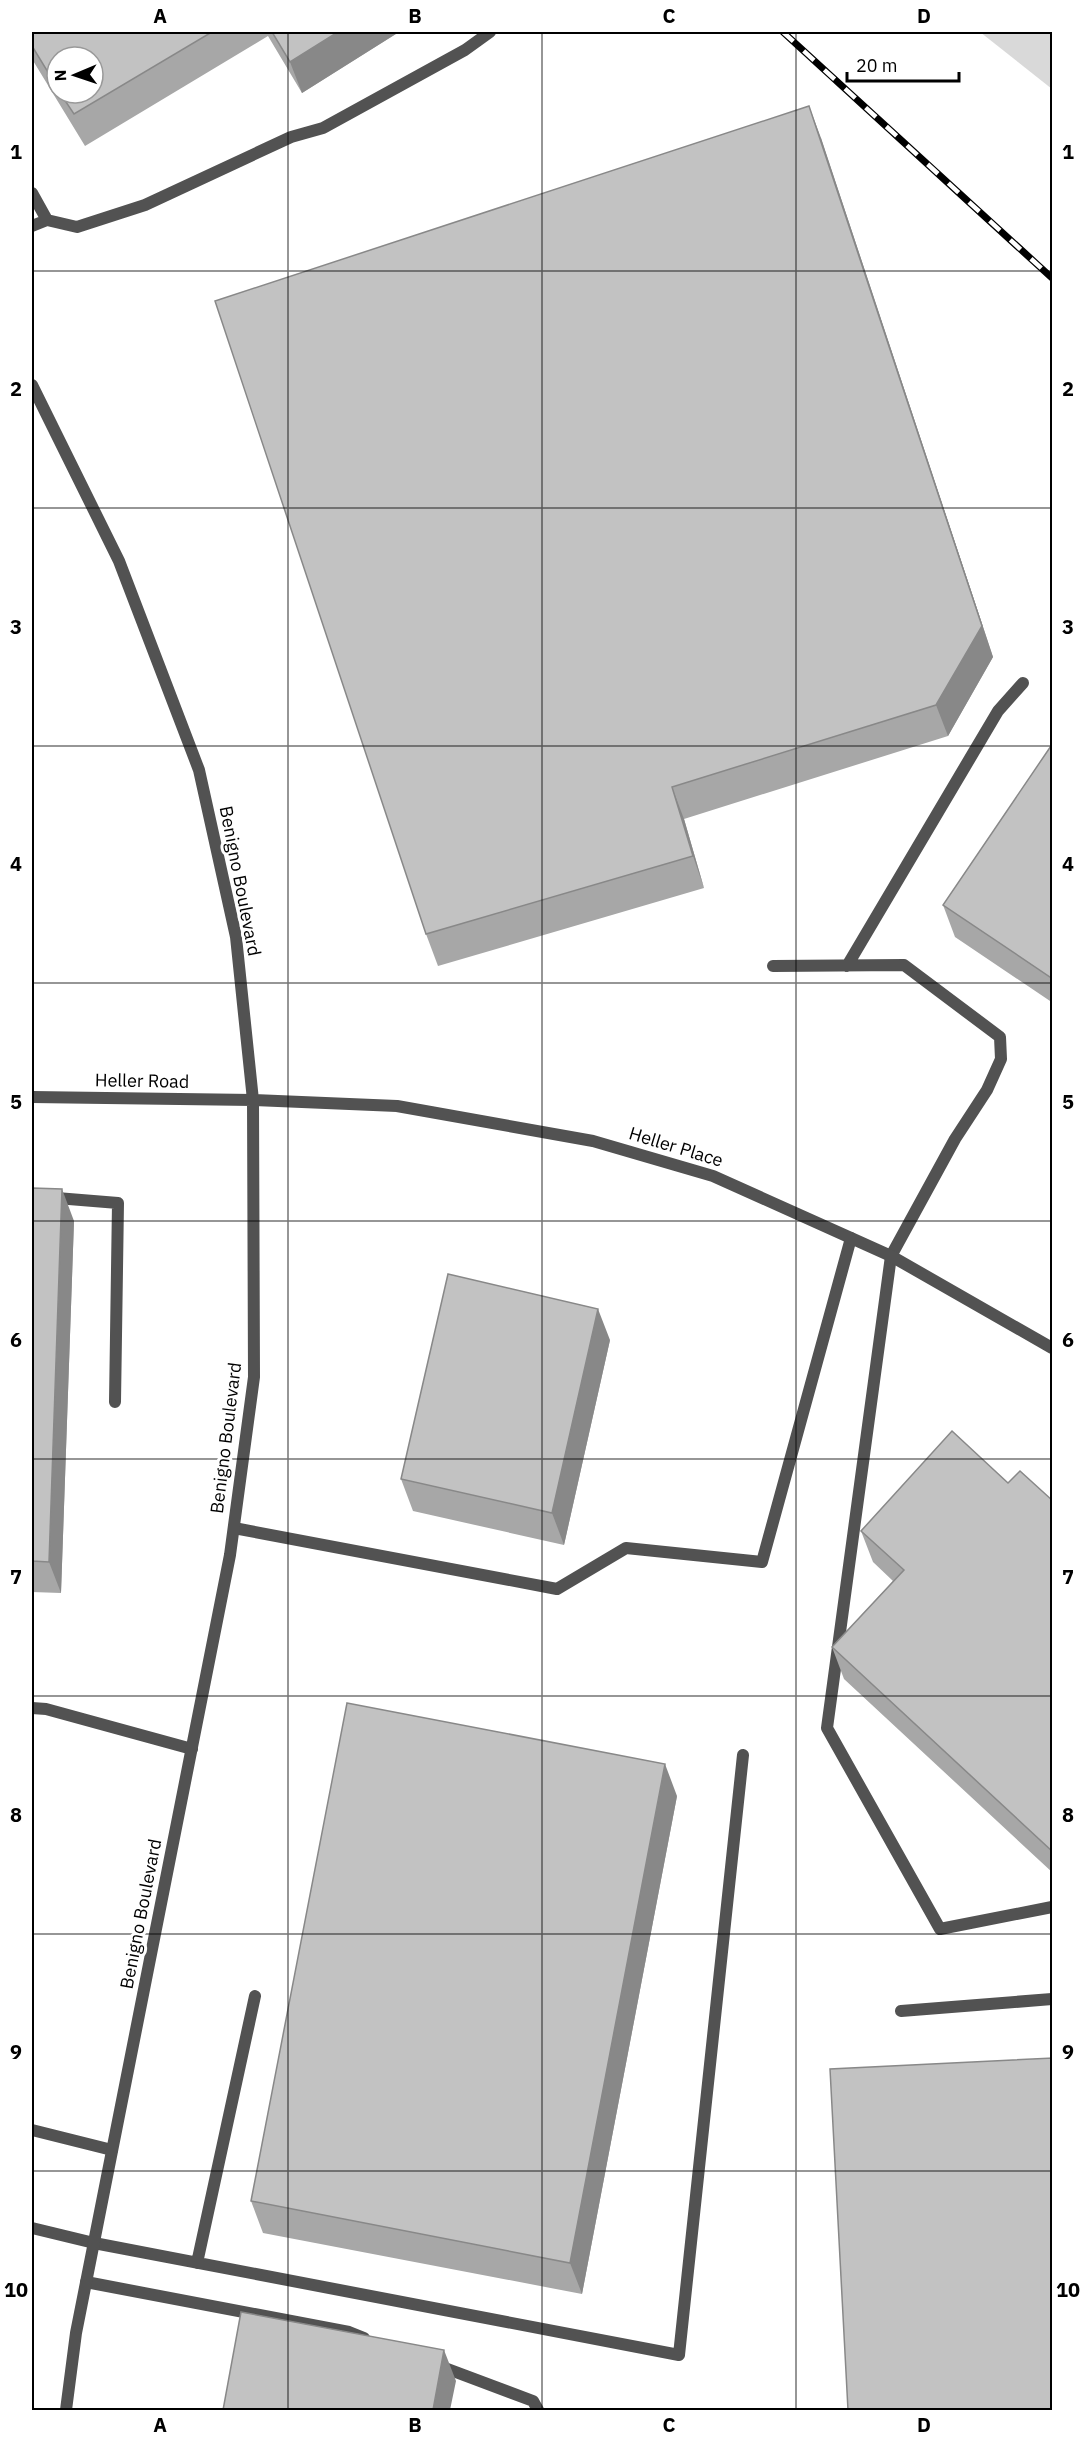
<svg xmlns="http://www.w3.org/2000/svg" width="1084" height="2442" viewBox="0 0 1084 2442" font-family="'IBM Plex Sans',sans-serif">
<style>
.green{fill:#d9d9d9}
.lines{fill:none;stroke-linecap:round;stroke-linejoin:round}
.service{stroke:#525252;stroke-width:12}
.minor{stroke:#525252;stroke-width:12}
.rail-casing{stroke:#000;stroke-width:7}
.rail{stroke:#fff;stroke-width:4.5;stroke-dasharray:14;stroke-linecap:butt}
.wall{fill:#a7a7a7;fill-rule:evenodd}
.shaded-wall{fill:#888}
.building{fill:#c2c2c2;stroke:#888;stroke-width:1.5}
.grid{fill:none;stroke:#000;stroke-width:1.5;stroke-opacity:0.55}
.labels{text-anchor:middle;stroke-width:6;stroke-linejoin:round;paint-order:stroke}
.street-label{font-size:18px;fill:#000;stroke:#fff}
.neatline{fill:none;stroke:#000;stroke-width:2}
.grid-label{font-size:20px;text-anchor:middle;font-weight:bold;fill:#000}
</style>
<rect width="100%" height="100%" fill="#fff"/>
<!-- green -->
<path class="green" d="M980,32h72v57z"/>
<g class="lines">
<!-- service -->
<path class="service" d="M32,193l15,27
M32,226l15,-6 30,7 68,-22 146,-68 32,-9 142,-78 25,-18
M773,966l131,-1 96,72 1,22 -14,31 -32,49 -64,117 -64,472 113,201 112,-22
M847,966l151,-255 25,-28
M32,1196l86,7 -3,199
M234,1528l323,61 69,-41 136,14 89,-324
M32,1708l14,1 146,40
M901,2011l151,-12
M32,2130l80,20
M32,2228l62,15 585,112 64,-600
M197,2263l58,-267
M86,2282l263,50 15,6
M437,2365l96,36 5,9"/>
<!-- minor -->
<path class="minor" d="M32,385l87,176 80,209 37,167 17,163 1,277 -24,178 -154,778 -10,77
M32,1097l221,3 144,6 196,35 120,35 138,62 40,18 161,92"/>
<defs>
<path id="rail" d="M783,32l269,246"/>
</defs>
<!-- rail casing -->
<use href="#rail" class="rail-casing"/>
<!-- rail -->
<use href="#rail" class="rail"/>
</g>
<!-- wall -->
<path class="wall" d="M32,32h367l-97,61 -34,-57 -183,110 -53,-87zM57,57l36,36h-36z
M821,138l172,519 -45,79 -264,83 20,69 -266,78 -12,-32z
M1053,743v260l-98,-66 -12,-32z
M32,1188l42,33 -13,372 -29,-1z
M610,1340l-46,205 -151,-34 -12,-32z
M1008,1483l45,18v372l-209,-194 -12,-32 61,-66 -20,-19 -12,-31z
M677,1796l-95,498 -319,-61 -12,-32z"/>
<!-- shaded-wall -->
<path class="shaded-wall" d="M338,32h61l-97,61 -12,-31z
M809,106l12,32 172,519 -45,79 -12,-31z
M672,787l12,32 20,69 -11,-32z
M62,1189l12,32 -13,372 -12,-31z
M598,1309l12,31 -46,205 -12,-32z
M665,1764l12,32 -95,498 -12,-31z
M444,2350l12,31 -6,29h-17z"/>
<!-- building -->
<path class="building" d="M32,32h180l-138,82 -14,-21h33v-36h-36v30l-25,-41z
M272,32h66l-48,30z
M809,106l173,520 -46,79 -264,82 21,69 -267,78 -211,-633z
M1053,743v236l-110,-74z
M32,1188l30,1 -13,373 -17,-1z
M448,1274l150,35 -46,204 -151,-34z
M952,1431l56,52 12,-12 33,30v351l-221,-205 72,-77 -43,-39z
M347,1703l318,61 -95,499 -319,-62z
M1053,2058v352h-205l-18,-341z
M241,2312l203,38 -11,60h-210z"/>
<!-- grid -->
<path class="grid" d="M288,32v2378M542,32v2378M796,32v2378M32,271h1020M32,508h1020M32,746h1020M32,983h1020M32,1221h1020M32,1459h1020M32,1696h1020M32,1934h1020M32,2171h1020"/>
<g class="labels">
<!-- street labels -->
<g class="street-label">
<text transform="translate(240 881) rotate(79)" y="6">Benigno Boulevard</text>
<text transform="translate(142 1081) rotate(1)" y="6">Heller Road</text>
<text transform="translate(676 1147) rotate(17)" y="6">Heller Place</text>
<text transform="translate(226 1438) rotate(-83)" y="6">Benigno Boulevard</text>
<text transform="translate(141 1914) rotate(-79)" y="6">Benigno Boulevard</text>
</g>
</g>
<!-- border -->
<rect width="1084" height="2442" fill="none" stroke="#ffffff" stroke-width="66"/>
<!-- north arrow -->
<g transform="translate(75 75) rotate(268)"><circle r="28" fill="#ffffff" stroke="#999999" stroke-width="1.5"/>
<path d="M0-4.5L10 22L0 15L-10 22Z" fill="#000000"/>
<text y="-9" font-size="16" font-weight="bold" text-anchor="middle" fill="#000000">N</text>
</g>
<!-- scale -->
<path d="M847 72v9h112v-9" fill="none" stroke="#000000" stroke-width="3"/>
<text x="856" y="72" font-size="18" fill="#000000" stroke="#ffffff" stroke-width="4.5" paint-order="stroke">20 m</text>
<rect x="33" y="33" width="1018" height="2376" class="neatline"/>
<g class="grid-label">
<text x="160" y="23">A</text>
<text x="415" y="23">B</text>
<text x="669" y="23">C</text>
<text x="924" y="23">D</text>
<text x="16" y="159">1</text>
<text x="1068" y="159">1</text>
<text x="16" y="396">2</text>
<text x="1068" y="396">2</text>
<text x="16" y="634">3</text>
<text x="1068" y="634">3</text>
<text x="16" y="871">4</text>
<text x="1068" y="871">4</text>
<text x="16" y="1109">5</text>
<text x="1068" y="1109">5</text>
<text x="16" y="1347">6</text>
<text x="1068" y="1347">6</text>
<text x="16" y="1584">7</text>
<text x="1068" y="1584">7</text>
<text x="16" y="1822">8</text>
<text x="1068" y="1822">8</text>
<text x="16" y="2059">9</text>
<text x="1068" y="2059">9</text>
<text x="16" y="2297">10</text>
<text x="1068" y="2297">10</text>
<text x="160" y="2432">A</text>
<text x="415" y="2432">B</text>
<text x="669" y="2432">C</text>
<text x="924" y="2432">D</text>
</g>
</svg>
